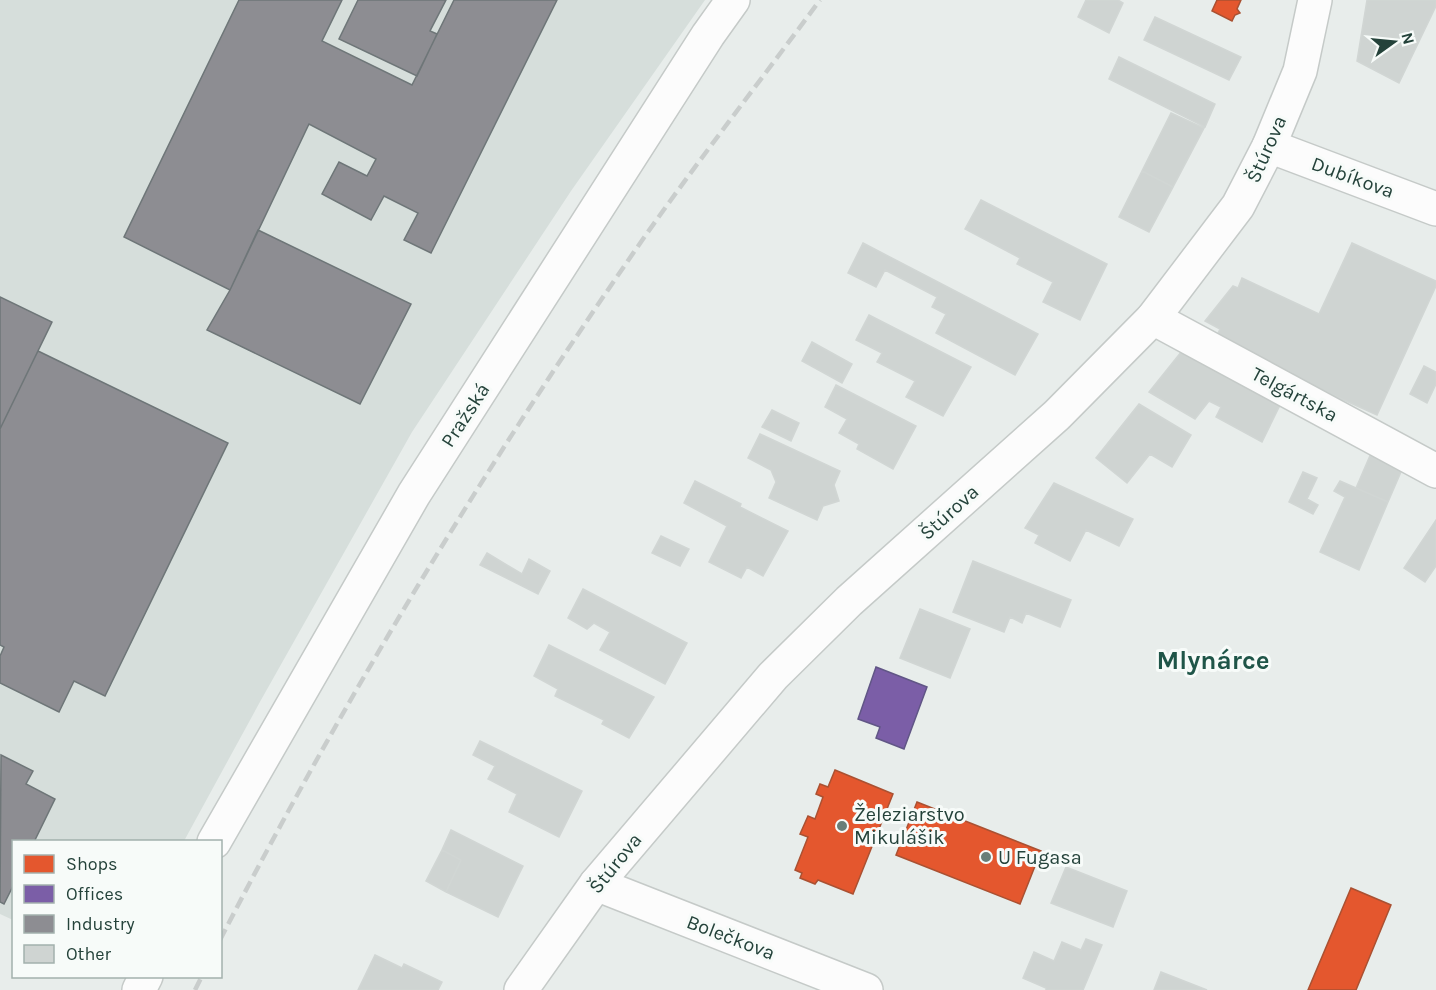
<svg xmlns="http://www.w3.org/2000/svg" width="1436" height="990" viewBox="0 0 1436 990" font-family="Karla,sans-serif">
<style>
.built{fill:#d6dedb}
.shops{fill:#e4572e;stroke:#aa5132;stroke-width:1.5}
.offices{fill:#7b5ea7;stroke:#615686;stroke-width:1.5}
.industry{fill:#8d8d92;stroke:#6e7678;stroke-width:1.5}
.building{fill:#cfd4d2;stroke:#d1d6d4;stroke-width:1.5}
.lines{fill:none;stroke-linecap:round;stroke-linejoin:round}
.minor-casing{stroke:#c5cac8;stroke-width:36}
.tertiary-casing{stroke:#c5cac8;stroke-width:36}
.minor{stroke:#fcfcfc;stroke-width:33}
.tertiary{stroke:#fcfcfc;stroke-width:33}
.rail{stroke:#c9cdcc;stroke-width:4.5;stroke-dasharray:12 6;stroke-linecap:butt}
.poi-dot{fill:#697e78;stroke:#f7fbf9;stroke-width:2}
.labels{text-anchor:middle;stroke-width:6;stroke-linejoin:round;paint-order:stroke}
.street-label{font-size:20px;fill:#24423a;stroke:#f7fbf9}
.poi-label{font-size:20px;fill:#24423a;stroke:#f7fbf9;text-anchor:start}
.district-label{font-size:26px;font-weight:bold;fill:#1f5548;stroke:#f7fbf9}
</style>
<rect width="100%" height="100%" fill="#e8edeb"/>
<!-- built -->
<path class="built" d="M0,0h705l-134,191 -159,241 -151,268 -77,141 -170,1 -1,78 -13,-6z"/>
<!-- shops -->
<path class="shops" d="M1217,0h24l-4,9 3,4 -5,2 -3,6 -20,-10z
M835,770l58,24 -40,100 -35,-14 -3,4 -15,-6 2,-5 -7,-3 13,-33 -8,-3 8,-18 7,3 8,-22 -7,-3 4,-10 8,3z
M917,802l124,49 -21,53 -124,-49z
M1351,888l40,17 -35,85h-48z"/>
<!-- offices -->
<path class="offices" d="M876,667l51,20 -23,62 -28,-11 4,-11 -22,-8z"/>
<!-- industry -->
<path class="industry" d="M239,0h103l-20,41 90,44 42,-85h103l-126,253 -27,-13 14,-27 -34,-17 -13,24 -49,-26 17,-32 28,14 9,-17 -67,-35 -79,166 -106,-53z
M358,0h88l-16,31 7,3 -20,42 -78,-37z
M258,230l153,74 -51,100 -153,-74 23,-40z
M0,297l52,25 -52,107z
M38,351l190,92 -123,253 -31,-15 -15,31 -59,-29v-27l4,-9 -4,-2v-216z
M1,755l32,16 -7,13 29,15 -21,43h-20v42l-10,20 -4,-2z"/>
<!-- building -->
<path class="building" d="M1086,0h32l5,3 -14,30 -31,-16z
M1367,0h69v6l-37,77 -42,-22z
M1155,17l86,40 -12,23 -85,-40z
M1119,57l96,47 -10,23 -96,-48z
M1171,113l33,15 -31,59 -31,-16z
M1142,171l31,16 -24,45 -30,-15z
M981,200l126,64 -27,56 -37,-18 10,-20 -36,-18 3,-6 -55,-29z
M863,243l175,91 -23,41 -79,-42 10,-19 -14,-7 5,-10 -52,-27 -9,17 -28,-14z
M1352,243l84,38v5l-59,129 -86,-39 1,-3 -76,-35 4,-9 -15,-8 28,-35 5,2 4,-10 77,36z
M869,315l102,52 -28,49 -37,-19 9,-16 -38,-19 5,-9 -26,-13z
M812,342l40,22 -10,19 -40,-22z
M1182,351l99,52 -19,39 -46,-25 5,-10 -12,-6 -14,18 -46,-27z
M1424,366l12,6v12l-9,19 -17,-9z
M836,385l80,41 -23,43 -36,-20 2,-5 -20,-11 8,-14 -22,-12z
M1139,404l52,31 -19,32 -22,-13 -23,29 -31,-25z
M772,410l27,13 -8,18 -29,-14z
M760,434l80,37 -6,14 5,16 -16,5 -6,14 -48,-22 7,-16 -5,-12 -23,-12z
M1372,451l32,14 -16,37 -32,-14z
M1303,472l14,6 -10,21 11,6 -5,9 -24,-12z
M695,481l46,23 -1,3 48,24 -25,45 -16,-9 -6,11 -32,-16 18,-36 -43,-23z
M1340,481l48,21 -29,68 -39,-18 25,-55 -11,-6z
M1054,483l79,36 -14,27 -33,-16 -16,31 -35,-18 4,-8 -14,-7z
M1436,520v46l-11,16 -21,-14z
M661,536l28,13 -9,17 -28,-13z
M487,553l35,21 7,-15 21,12 -12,23 -58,-29z
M973,561l98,39 -11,27 -34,-14 -4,10 -12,-6 -6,15 -51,-20z
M583,589l104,54 -22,41 -65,-34 10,-18 -16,-9 -7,6 -19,-11z
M920,609l50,20 -20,49 -50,-20z
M549,645l105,52 -25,41 -27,-14 2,-4 -49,-24 3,-7 -24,-13z
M480,741l102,50 -23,46 -50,-25 8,-18 -29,-15 7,-13 -22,-11z
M451,830l72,36 -25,51 -52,-25 15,-32 -19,-10z
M442,850l19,10 -15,32 -20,-11z
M1066,867l61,24 -14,36 -62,-24z
M1086,939l16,6 -19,45h-37v-2l-23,-10 11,-26 20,9 8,-19 19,8z
M375,955l27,13 2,-4 38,18 -4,8h-80z
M1161,972l46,18h-53z"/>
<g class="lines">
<defs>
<path id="minor" d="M1269,146l167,63
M1153,318l283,153
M214,842l200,-348 294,-459 25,-35
M596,884l270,106
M139,990l7,-14"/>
<path id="tertiary" d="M521,990l75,-106 177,-208 76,-75 208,-186 96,-97 85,-112 31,-60 31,-75 15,-71"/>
</defs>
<!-- minor casing -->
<use href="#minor" class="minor-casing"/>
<!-- tertiary casing -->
<use href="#tertiary" class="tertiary-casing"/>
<!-- minor -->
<use href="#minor" class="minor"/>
<!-- tertiary -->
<use href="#tertiary" class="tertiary"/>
<!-- rail -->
<path class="rail" d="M220,940c125,-243 267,-477 423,-701 57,-81 118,-159 177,-239
M195,990l7,-14"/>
</g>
<!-- markers -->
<g class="poi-dot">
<circle cx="842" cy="826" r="6"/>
<circle cx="986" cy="857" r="6"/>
</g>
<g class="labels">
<!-- street labels -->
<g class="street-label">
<text transform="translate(1266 149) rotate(-66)" y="7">Štúrova</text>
<text transform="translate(1353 177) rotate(20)" y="7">Dubíkova</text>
<text transform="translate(1295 394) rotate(28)" y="7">Telgártska</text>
<text transform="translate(465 415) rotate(-57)" y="7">Pražská</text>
<text transform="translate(949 512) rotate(-42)" y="7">Štúrova</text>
<text transform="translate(615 863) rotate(-51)" y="7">Štúrova</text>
<text transform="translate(731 937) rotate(21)" y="7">Bolečkova</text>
</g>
<!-- poi labels -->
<g class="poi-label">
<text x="854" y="821">Železiarstvo<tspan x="854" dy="23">Mikulášik</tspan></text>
<text x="998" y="864">U Fugasa</text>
</g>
<!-- district labels -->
<g class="district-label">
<text x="1213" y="669">Mlynárce</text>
</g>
</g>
<!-- legend -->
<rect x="12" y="840" width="210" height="138" fill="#f7fbf9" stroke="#a3b1ad" stroke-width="1.5"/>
<rect x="24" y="855" width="30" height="18" fill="#e4572e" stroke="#a3b1ad" stroke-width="1.5"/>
<text x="66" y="870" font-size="18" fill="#24423a">Shops</text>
<rect x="24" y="885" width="30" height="18" fill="#7b5ea7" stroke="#a3b1ad" stroke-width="1.5"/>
<text x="66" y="900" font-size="18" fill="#24423a">Offices</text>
<rect x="24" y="915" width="30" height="18" fill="#8d8d92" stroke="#a3b1ad" stroke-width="1.5"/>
<text x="66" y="930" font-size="18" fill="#24423a">Industry</text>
<rect x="24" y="945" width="30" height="18" fill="#cfd4d2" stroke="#a3b1ad" stroke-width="1.5"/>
<text x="66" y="960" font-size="18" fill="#24423a">Other</text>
<!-- north arrow -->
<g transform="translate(1394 42) rotate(75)" stroke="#f7fbf9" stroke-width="4.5" paint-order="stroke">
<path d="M0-4.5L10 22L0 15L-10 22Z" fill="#24423a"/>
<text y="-9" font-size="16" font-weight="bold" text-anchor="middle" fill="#24423a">N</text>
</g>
</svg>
